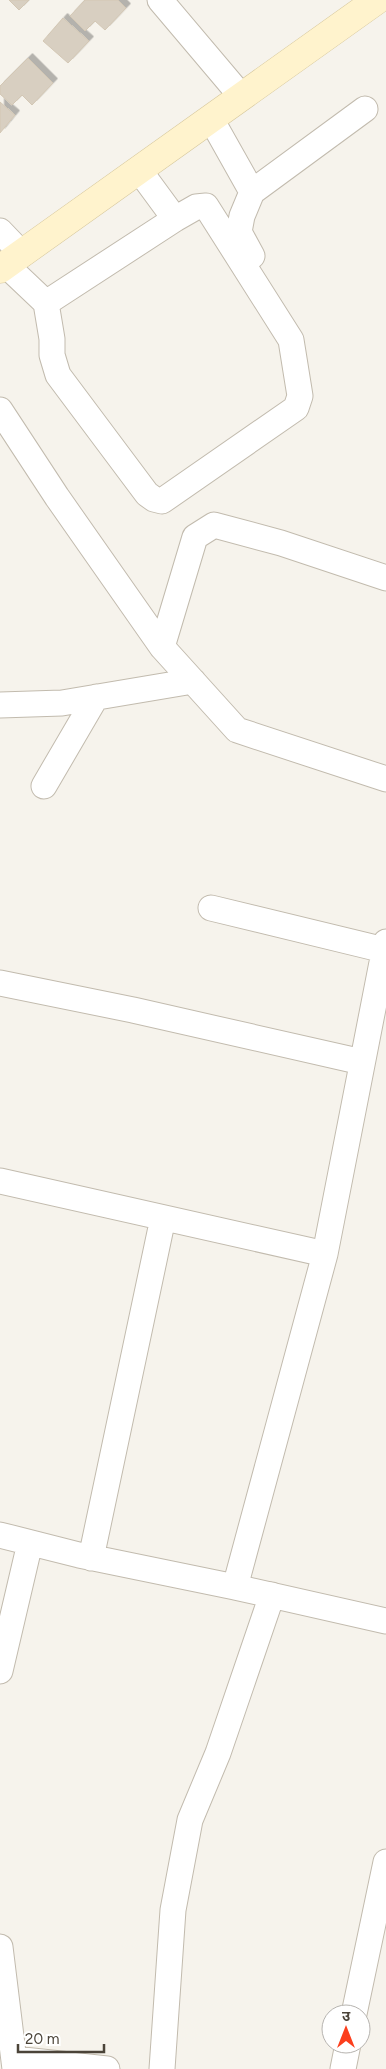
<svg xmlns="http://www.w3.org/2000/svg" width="386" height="2069" viewBox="0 0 386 2069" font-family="Figtree,'Noto Sans Devanagari',sans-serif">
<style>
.building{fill:#d8cfc1;stroke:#d3c7b4;filter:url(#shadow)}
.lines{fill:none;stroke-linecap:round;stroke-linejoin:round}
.street-casing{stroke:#c2bbae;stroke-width:27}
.secondary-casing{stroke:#d6c79b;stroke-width:29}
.street{stroke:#fff;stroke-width:25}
.secondary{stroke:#fff3cd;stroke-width:28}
</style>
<defs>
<filter id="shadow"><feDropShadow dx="4.5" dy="-4.5" stdDeviation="0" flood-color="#0004"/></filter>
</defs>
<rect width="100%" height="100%" fill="#f6f3ec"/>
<!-- building -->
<path class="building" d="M9,0h20l-10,10z
M85,0h33l8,8 -21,22 -10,-9 -10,10 -15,-15z
M63,18l26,23 -21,22 -25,-22z
M28,58l25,25 -21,22 -10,-10 -10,10 -12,-11v-8z
M0,102l15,13 -15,18z"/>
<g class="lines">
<defs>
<path id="street" d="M160,0l82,97
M211,119l41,73 113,-83
M252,192l-10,24 -3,16 13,24
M0,231l22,23
M6,265l40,38 6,36v16l6,20 89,119 7,5 8,2 134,-93 4,-12 -9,-56 -85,-134 -10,1 -21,12
M46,303l129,-84 -36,-49
M0,410l57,87 105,150 75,83 149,49
M162,647l33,-110 19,-12 67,18 105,35
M0,705l62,-2 131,-22
M44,786l52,-89
M211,908l173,42
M0,983l133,27 229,52
M0,1181l325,73
M0,1535l79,20 156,32 90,-333 61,-312
M91,1558l72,-340
M235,1587l151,34
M0,1671l30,-128
M0,1947l15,122
M354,2014l32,-152
M14,2059l93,10
M162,2069l11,-159 17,-90 28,-67 54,-158
M343,2069l5,-25"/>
<path id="secondary" d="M0,269l377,-269"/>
</defs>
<!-- street casing -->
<use href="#street" class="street-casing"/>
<!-- secondary casing -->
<use href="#secondary" class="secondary-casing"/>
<!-- street -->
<use href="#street" class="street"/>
<!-- secondary -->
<use href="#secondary" class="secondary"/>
</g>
<!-- north arrow -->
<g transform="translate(346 2029)"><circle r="24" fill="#ffffff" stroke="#b7b4b0"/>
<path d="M0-4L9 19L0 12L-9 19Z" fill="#fc3f1d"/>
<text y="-8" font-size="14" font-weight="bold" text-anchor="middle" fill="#4b4439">उ</text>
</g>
<!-- scale -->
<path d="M18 2044v8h86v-8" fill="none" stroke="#4b4439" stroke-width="2.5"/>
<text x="25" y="2044" font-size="15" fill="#4b4439" stroke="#ffffff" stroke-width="4" paint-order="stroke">20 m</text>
</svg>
